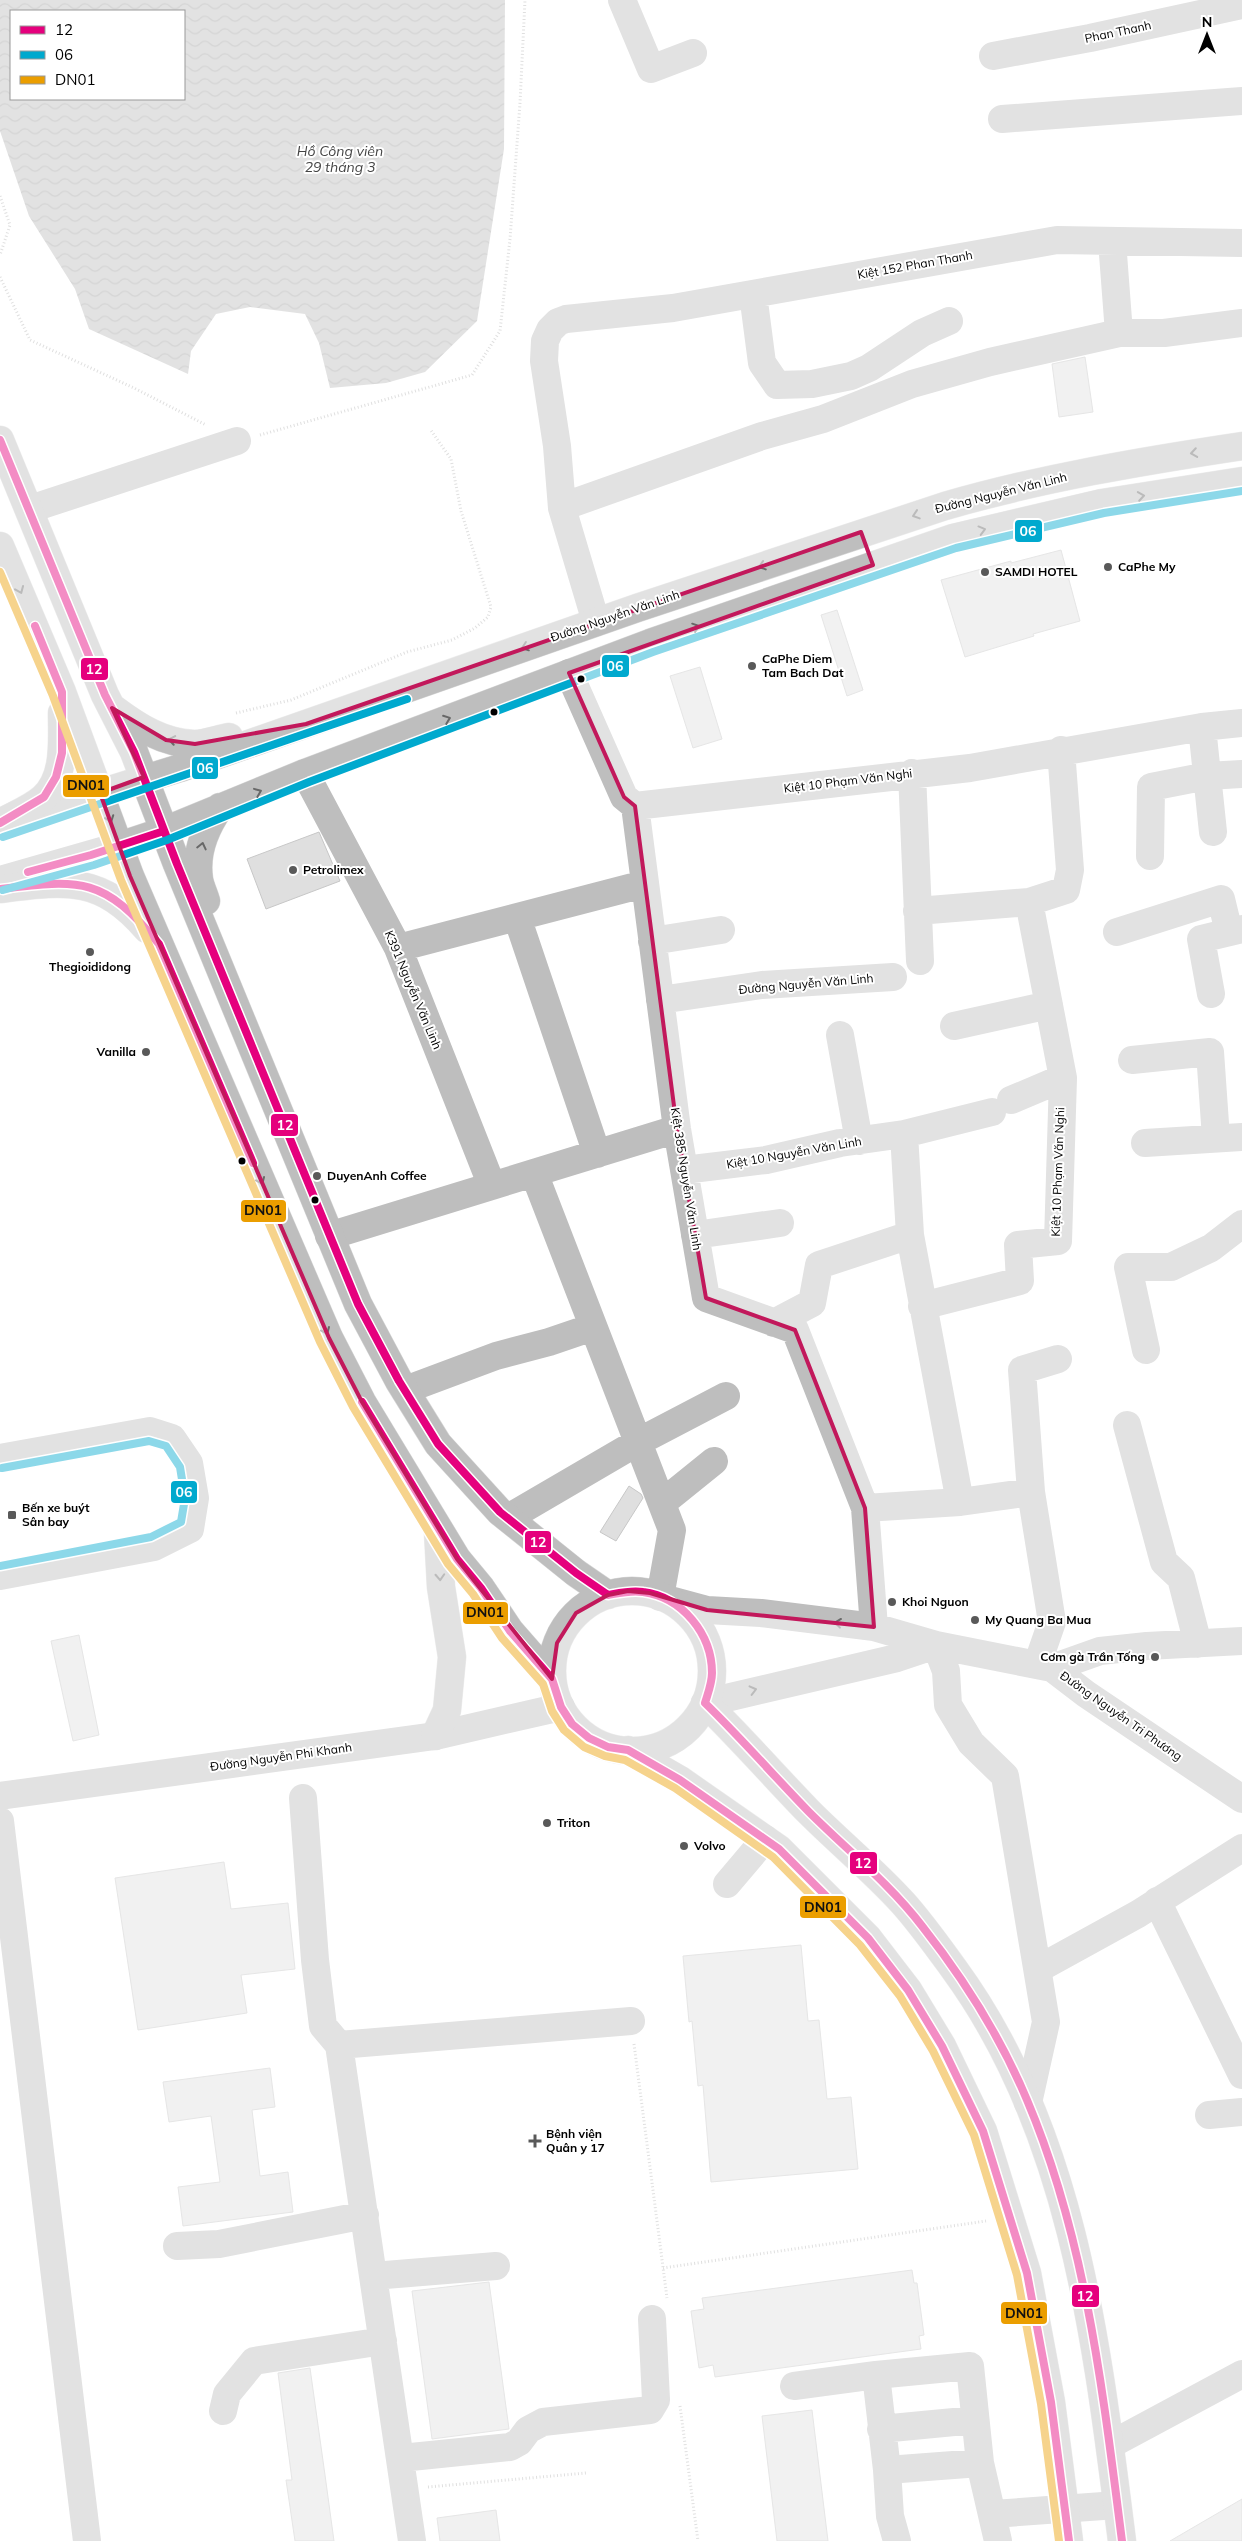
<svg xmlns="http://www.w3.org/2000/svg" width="1242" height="2541" viewBox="0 0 1242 2541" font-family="Mulish,sans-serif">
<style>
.water{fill:url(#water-waves);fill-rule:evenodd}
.building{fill:#dfdfdf;stroke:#c7c7c7}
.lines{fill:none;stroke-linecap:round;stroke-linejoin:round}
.major-casing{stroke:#dbdbdb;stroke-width:29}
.path{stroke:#b9b9b9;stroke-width:3;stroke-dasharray:1 2.5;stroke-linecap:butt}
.minor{stroke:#bebebe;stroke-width:28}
.major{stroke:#bebebe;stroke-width:28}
.bus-1-casing{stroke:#fff;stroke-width:11}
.bus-2-casing{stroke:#fff;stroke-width:11}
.bus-3-casing{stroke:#fff;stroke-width:11}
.bus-1{stroke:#e5007d;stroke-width:8}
.bus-2{stroke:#00a9ce;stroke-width:8}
.bus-3{stroke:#eb9e00;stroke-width:8}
.oneway{stroke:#686868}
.marked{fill:none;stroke:#c2185b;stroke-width:4;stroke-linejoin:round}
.poi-dot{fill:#595959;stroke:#fff;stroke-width:2}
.bus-dot{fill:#000;stroke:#fff;stroke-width:2}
.labels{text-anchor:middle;stroke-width:4;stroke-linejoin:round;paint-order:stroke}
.street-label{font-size:12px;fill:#000;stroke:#fff}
.poi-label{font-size:12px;font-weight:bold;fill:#000;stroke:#fff;text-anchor:start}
.water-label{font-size:14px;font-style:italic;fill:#444;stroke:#fff}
.line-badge{stroke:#fff;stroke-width:2}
.badge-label{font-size:14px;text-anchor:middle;font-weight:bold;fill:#fff}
.pale-badge-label{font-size:14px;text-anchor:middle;font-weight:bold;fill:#111}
</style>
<defs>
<pattern id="water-waves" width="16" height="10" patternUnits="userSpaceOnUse" patternTransform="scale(1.25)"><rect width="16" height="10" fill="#bfbfbf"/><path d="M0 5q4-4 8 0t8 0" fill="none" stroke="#a2a2a2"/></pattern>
</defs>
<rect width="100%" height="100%" fill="#fff"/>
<!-- water -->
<path class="water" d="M0,0h505l-1,149 -27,172 -52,51 -39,11 -56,5 -11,-45 -14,-29 -55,-7 -34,7 -25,37 -3,23 -99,-45 -14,-40 -46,-73 -29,-85zM11,11h173v88h-173z"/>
<!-- building -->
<path class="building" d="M1085,357l8,55 -34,5 -7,-53z
M1061,550l19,71 -47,13 1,2 -69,21 -24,-77 70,-19v2z
M837,610l26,80 -16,6 -26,-81z
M700,667l22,72 -29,9 -23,-72z
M319,832l21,49 -74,28 -19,-50z
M629,1486l12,8 2,4 -27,43 -16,-9z
M79,1635l20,100 -26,6 -22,-100z
M224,1862l7,47 57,-6 7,66 -54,6 6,38 -109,17 -23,-152z
M801,1945l7,76 11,-1 8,79 24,-2 7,72 -147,13 -8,-97 -5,1 -6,-65 -3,1 -6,-66z
M270,2068l5,39 -23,3 8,66 28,-4 5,40 -110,14 -5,-39 42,-5 -9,-66 -42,6 -6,-40z
M912,2270l2,13h3l7,52 -5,1 2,13 -206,28 -2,-12 -14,3 -8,-57 13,-2 -2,-11z
M489,2282l20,147 -77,10 -20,-148z
M310,2368l15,107 9,66h-39l-9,-61h6l-14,-107z
M812,2410l16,131h-51l-15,-125z
M1242,2499v42h-72z
M496,2510l4,31h-60l-3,-23z"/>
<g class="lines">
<defs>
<path id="major" d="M0,440l105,255 29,57 43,112 181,440 41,77 39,63 62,68 76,61 32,22
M0,546l62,146 68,184 199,462 33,64 95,157 24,29 29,43 42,48
M114,709c24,18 49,34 80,35 11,0 24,-5 35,-7
M100,793l80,-25 457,-160 308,-102c97,-28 197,-45 297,-60
M0,823c14,-8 32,-15 43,-25 23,-20 19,-58 19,-85
M119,846l45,-15 141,-58 345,-130 303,-105 149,-35 140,-22
M0,889c66,-8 100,-14 147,40
M206,901c-2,-7 -6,-15 -7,-22 -4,-26 7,-52 21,-72
M552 1671a80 80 0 1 1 160 0a80 80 0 1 1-160 0Z
M705,1703c36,35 69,73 104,109 31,31 65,59 94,91 18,20 35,44 51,66 120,164 143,376 168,572
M435,1736l12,-26 5,-53 -11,-70 -3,-55
M628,1750l52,30 99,69 89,89 40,52 34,56 41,85 44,142 24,129 18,139"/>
</defs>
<!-- major casing -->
<use href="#major" class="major-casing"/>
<!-- path -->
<path class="path" d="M0,196l10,29 -10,30
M0,277l30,63 104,48 72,37
M260,435l212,-60 28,-44 10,-92 10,-136 5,-103
M236,713l55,-13 116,-48 45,-12 23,-12 13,-11 3,-10 -30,-96 -10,-52 -21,-30
M634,2044l33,254
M663,2268l323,-47
M680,2406l18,135
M428,2487l158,-14"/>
<!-- minor -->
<path class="minor" d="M622,0l29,69 42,-16
M993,56l97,-18 152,-33
M1002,119l240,-18
M1112,241l7,92h45l78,-10
M753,294l9,69 15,22 35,-1 39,-8 18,-8 53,-35 27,-12
M562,507l200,-71 61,-17 89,-35 78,-22 129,-29
M30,509l207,-68
M596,622l-34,-114 -5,-62 -13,-85 1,-20 5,-11 8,-8 8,-3 107,-11 384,-68 185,3
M569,673l55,124 11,9 42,323 29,169 89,32 70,178 9,119
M1202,727l11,105
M305,773l93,175 94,238
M912,773l8,188
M635,806l335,-38 232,-41 40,-4
M14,823l86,-30
M1150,856l1,-69 56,-11 35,-2
M0,880l119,-34
M917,911l112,-9
M517,917l80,237
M1117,932l104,-33 8,33
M652,941l69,-11
M398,948l246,-64
M1211,994l-10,-55 41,-10
M660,1000l102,-15 131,-8
M954,1026l95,-21
M840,1035l19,106
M1132,1060l78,-8 6,86
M1011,1100l52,-22
M904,1134l6,101 50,267
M1145,1143l97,-6
M684,1170l82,-10 74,-17 64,-9 88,-22
M534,1173l138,357 -12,67
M695,1235l85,-12
M329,1236l348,-107
M922,1306l98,-25 -2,-36 40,-4 5,-163 -34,-176 37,-12 4,-20 -9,-120
M774,1323l38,-20 7,-38 91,-30
M1146,1350l-18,-83h43l40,-19 31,-24
M405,1390l91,-34 53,-14 44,-15
M1127,1425l37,137 17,16 17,66
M0,1458l150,-27 22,7 17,25 6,35 -5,31 -36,18 -154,29
M1031,1492l-9,-122 36,-11
M662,1503l52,-42
M865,1508l95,-6 71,-10 21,130 -15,43
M508,1518l130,-76 88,-46
M670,1600l37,10 54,3 113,14 62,18 116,23 34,26 156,105
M936,1645l10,26 2,34 23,38 34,33 41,246 -18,81
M1052,1668l48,-17 47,-5 95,-5
M705,1703l192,-45 39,-13
M0,1796l435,-60 126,-29
M303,1798l12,162 8,66 16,19 73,496
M0,1821l87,720
M727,1884l38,-45
M1157,1901l85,174
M1038,1969l100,-55 104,-66
M339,2045l292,-24
M1209,2115l33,-3
M177,2246l42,-2 146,-29
M373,2276l123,-10
M876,2375l11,95 3,46 7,25
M794,2386l82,-11 94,-9 10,97
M223,2411l4,-17 27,-33 129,-20
M881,2429l94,-9
M1110,2445l132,-71
M401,2458l109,-11 9,-5 9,-12 15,-8 107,-12 6,-10 -4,-81
M887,2470l93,-7 18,78
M993,2514l124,-9"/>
<!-- major -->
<use href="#major" class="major"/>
<defs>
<path id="bus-1" d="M0,440l105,255 29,57 43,112 181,440 41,77 39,63 62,68 76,61 32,22c11,-2 23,-5 35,-3 39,5 69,42 69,81 0,10 -4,20 -7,30 36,35 69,73 104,109 38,38 80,71 113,114 42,53 79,112 105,174 59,139 76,293 95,441
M0,823l44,-26 12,-20 6,-24v-61l-27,-66
M28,872l63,-17 73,-24
M0,889c82,-10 104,-12 159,55l94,219
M362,1402l95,157 24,29 29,43 42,48 9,28 11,17 17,14 19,9 20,3 52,30 99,69 89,89 40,52 34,56 41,85 44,142 24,129 18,139"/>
<path id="bus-2" d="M3,837l404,-138
M3,890l91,-25 73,-25 142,-58 344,-130 303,-104 148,-35 138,-22
M0,1566l151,-29 30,-15 4,-24 -5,-31 -14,-21 -17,-5 -147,27"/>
<path id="bus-3" d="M0,572l53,124 68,184 199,462 33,65 95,157 25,30 29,44 41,46 9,27 12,19 20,17 21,9 20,4 50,28 98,69 87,88 40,51 33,55 41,84 43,140 24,129 18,137"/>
</defs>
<!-- bus-1 casing -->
<use href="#bus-1" class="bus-1-casing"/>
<!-- bus-2 casing -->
<use href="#bus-2" class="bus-2-casing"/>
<!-- bus-3 casing -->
<use href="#bus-3" class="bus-3-casing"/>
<!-- bus-1 -->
<use href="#bus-1" class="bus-1"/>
<!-- bus-2 -->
<use href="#bus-2" class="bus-2"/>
<!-- bus-3 -->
<use href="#bus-3" class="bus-3"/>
</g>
<!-- one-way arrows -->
<defs><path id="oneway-chevron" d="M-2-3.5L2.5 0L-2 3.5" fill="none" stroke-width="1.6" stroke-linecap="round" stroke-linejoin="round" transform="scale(1.25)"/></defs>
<g class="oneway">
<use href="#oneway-chevron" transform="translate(1194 453) rotate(171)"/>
<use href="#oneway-chevron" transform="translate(1141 496) rotate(-9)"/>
<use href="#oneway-chevron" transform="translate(916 515) rotate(162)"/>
<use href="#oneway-chevron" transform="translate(982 530) rotate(-15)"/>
<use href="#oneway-chevron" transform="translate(762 566) rotate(162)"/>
<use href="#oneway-chevron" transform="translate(20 590) rotate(67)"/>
<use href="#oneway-chevron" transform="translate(696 627) rotate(-19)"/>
<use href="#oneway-chevron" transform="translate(525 647) rotate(161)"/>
<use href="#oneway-chevron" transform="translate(447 719) rotate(-21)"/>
<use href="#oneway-chevron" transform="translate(172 740) rotate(-170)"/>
<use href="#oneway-chevron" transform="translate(258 792) rotate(-22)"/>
<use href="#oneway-chevron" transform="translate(110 819) rotate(70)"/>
<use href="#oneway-chevron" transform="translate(202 846) rotate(-77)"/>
<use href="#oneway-chevron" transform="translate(261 1181) rotate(67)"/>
<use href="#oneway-chevron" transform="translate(326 1331) rotate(66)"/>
<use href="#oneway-chevron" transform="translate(440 1577) rotate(87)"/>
<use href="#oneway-chevron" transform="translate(838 1623) rotate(-173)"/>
<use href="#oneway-chevron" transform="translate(753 1690) rotate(-14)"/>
</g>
<!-- marked area -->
<path d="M0 0H1242V2541H0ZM861,532l12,33 -304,108 55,124 11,9 42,323 29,169 89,32 70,178 9,119 -167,-17 -57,-17 -22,-2 -20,4 -32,18 -19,30 -5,36 -95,-120 -95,-157 -33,-64 -199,-462 -30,-83 44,-16 -32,-69 54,32 29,4 111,-20z" fill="#fff" fill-opacity=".55" fill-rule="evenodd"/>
<path class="marked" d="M861,532l12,33 -304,108 55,124 11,9 42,323 29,169 89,32 70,178 9,119 -167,-17 -57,-17 -22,-2 -20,4 -32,18 -19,30 -5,36 -95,-120 -95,-157 -33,-64 -199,-462 -30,-83 44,-16 -32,-69 54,32 29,4 111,-20z"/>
<!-- markers -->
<g class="poi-dot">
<circle cx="1108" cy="567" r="5"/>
<circle cx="985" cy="572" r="5"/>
<circle cx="752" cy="666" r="5"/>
<circle cx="293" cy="870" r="5"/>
<circle cx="90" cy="952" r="5"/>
<circle cx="146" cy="1052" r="5"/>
<circle cx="317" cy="1176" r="5"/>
<rect x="7" y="1510" width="10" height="10" rx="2.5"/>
<circle cx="892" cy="1602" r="5"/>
<circle cx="975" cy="1620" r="5"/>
<circle cx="1155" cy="1657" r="5"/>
<circle cx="547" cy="1823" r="5"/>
<circle cx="684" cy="1846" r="5"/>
<path d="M532.5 2133.5h5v5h5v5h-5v5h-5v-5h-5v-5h5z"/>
</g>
<g class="bus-dot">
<circle cx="581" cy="679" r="4.5"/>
<circle cx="494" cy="712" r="4.5"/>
<circle cx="242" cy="1161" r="4.5"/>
<circle cx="315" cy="1200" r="4.5"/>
</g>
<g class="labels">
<!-- street labels -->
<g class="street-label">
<text transform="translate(1118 32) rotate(-12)" y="4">Phan Thanh</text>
<text transform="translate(915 265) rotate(-10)" y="4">Kiệt 152 Phan Thanh</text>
<text transform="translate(1001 493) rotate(-14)" y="4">Đường Nguyễn Văn Linh</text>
<text transform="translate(615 616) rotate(-19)" y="4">Đường Nguyễn Văn Linh</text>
<text transform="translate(848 781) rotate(-7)" y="4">Kiệt 10 Phạm Văn Nghi</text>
<text transform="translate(806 984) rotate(-5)" y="4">Đường Nguyễn Văn Linh</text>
<text transform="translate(413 990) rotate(67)" y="4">K391 Nguyễn Văn Linh</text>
<text transform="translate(794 1153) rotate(-10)" y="4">Kiệt 10 Nguyễn Văn Linh</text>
<text transform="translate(1058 1172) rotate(-88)" y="4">Kiệt 10 Phạm Văn Nghi</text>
<text transform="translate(686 1179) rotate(81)" y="4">Kiệt 385 Nguyễn Văn Linh</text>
<text transform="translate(1121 1716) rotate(35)" y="4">Đường Nguyễn Tri Phương</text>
<text transform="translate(281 1757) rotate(-8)" y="4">Đường Nguyễn Phi Khanh</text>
</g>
<!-- poi labels -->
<g class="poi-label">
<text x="1118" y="571">CaPhe My</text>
<text x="995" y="576">SAMDI HOTEL</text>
<text x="762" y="663">CaPhe Diem<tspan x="762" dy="14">Tam Bach Dat</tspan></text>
<text x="303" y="874">Petrolimex</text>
<text x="90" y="971" text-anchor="middle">Thegioididong</text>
<text x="136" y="1056" text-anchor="end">Vanilla</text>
<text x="327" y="1180">DuyenAnh Coffee</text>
<text x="22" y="1512">Bến xe buýt<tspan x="22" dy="14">Sân bay</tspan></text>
<text x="902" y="1606">Khoi Nguon</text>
<text x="985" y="1624">My Quang Ba Mua</text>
<text x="1145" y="1661" text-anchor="end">Cơm gà Trần Tống</text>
<text x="557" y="1827">Triton</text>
<text x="694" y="1850">Volvo</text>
<text x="546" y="2138">Bệnh viện<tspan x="546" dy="14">Quân y 17</tspan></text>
</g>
<!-- water labels -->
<g class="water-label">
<text x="340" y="156">Hồ Công viên<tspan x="340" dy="16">29 tháng 3</tspan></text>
</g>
</g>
<g class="line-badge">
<rect x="1014" y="519" width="29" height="24" rx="5" fill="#00a9ce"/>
<rect x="601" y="654" width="29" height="24" rx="5" fill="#00a9ce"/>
<rect x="80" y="657" width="29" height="24" rx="5" fill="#e5007d"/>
<rect x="191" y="756" width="28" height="24" rx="5" fill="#00a9ce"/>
<rect x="62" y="774" width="48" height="24" rx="5" fill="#eb9e00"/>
<rect x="270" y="1113" width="29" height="24" rx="5" fill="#e5007d"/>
<rect x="240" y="1199" width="47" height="24" rx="5" fill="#eb9e00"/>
<rect x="170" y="1480" width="28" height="24" rx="5" fill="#00a9ce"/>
<rect x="524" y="1530" width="28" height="24" rx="5" fill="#e5007d"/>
<rect x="462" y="1601" width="47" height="24" rx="5" fill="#eb9e00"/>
<rect x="849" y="1851" width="29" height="24" rx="5" fill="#e5007d"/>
<rect x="799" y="1895" width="48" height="24" rx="5" fill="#eb9e00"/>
<rect x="1071" y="2284" width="29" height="24" rx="5" fill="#e5007d"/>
<rect x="1000" y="2301" width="48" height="24" rx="5" fill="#eb9e00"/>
</g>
<g class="badge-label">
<text x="1028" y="536">06</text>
<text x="615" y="671">06</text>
<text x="94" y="674">12</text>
<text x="205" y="773">06</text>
<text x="285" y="1130">12</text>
<text x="184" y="1497">06</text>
<text x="538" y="1547">12</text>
<text x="863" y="1868">12</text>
<text x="1085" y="2301">12</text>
</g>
<g class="pale-badge-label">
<text x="86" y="790">DN01</text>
<text x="263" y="1215">DN01</text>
<text x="485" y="1617">DN01</text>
<text x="823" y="1912">DN01</text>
<text x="1024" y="2318">DN01</text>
</g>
<!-- legend -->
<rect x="10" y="10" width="175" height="90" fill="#ffffff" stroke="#999999"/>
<rect x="20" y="26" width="25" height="8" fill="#e5007d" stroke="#999999"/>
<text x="55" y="35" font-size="15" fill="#000000">12</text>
<rect x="20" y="51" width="25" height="8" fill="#00a9ce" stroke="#999999"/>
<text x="55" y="60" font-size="15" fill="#000000">06</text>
<rect x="20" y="76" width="25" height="8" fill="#eb9e00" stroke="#999999"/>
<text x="55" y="85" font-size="15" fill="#000000">DN01</text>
<!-- north arrow -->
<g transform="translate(1207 35)" stroke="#ffffff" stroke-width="4" paint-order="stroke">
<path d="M0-4L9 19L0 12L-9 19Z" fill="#000000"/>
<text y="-8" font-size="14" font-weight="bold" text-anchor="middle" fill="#000000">N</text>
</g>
</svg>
